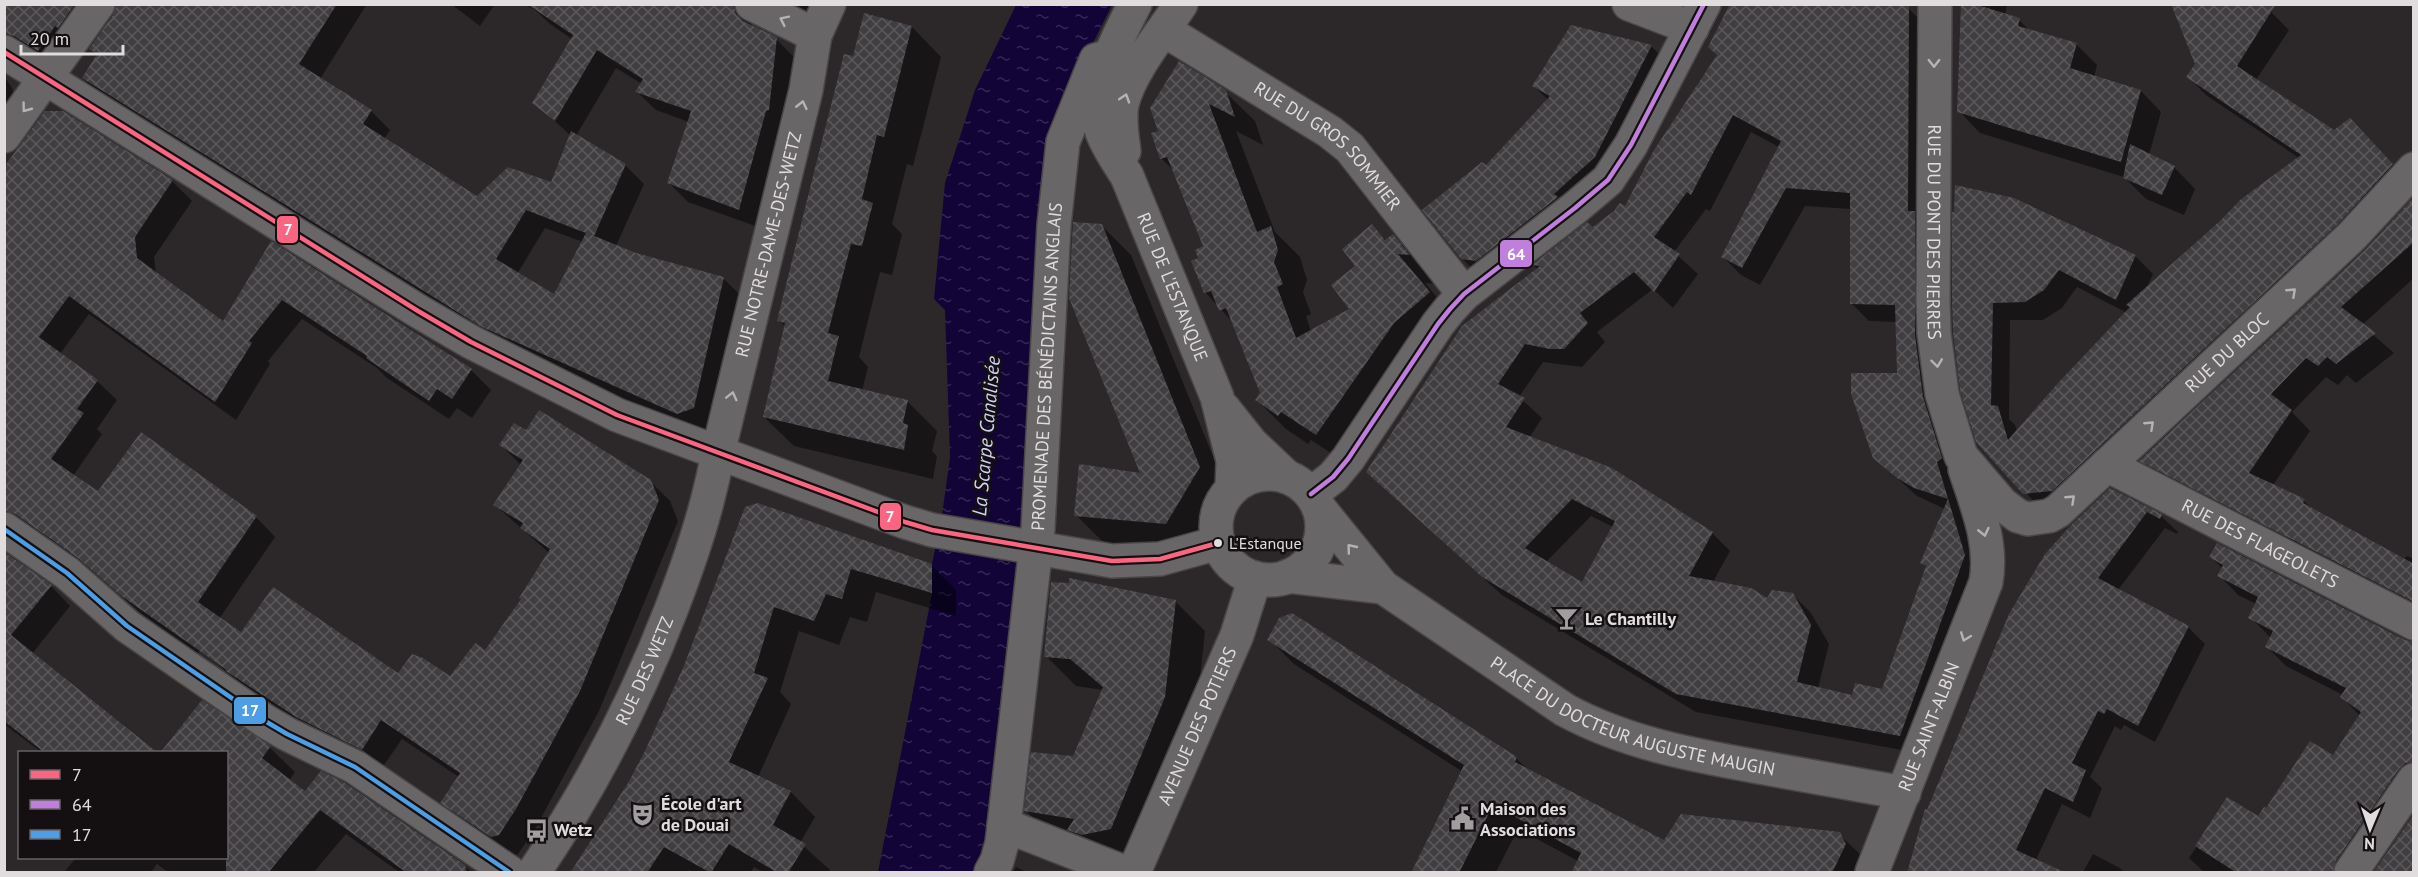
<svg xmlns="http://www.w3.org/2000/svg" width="2418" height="877" viewBox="0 0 2418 877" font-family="'PT Sans',sans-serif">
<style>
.water{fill:url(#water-ripples)}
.shadow{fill:#0007;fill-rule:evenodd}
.building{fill:url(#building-cross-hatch);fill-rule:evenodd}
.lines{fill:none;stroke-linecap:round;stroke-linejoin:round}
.minor-casing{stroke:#4a4547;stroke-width:36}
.minor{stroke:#696667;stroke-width:33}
.bus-1-casing{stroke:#141012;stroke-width:9}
.bus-2-casing{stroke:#141012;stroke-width:9}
.bus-3-casing{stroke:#141012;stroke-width:9}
.bus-1{stroke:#fa6682;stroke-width:4.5}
.bus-2{stroke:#c07fdc;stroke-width:4.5}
.bus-3{stroke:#4d9ee5;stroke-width:4.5}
.oneway{stroke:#b7b3b4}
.bus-dot{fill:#e1dcde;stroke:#141012;stroke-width:2}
.labels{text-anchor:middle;stroke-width:5;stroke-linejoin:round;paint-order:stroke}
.bus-label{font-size:16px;fill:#e1dcde;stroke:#141012;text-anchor:start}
.street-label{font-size:18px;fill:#e1dcde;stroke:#141012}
.poi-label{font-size:18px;font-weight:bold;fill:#e1dcde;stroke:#141012;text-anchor:start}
.water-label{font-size:20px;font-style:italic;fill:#d0d1f7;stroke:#141012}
.line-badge{stroke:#141012;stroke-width:2}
.badge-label{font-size:16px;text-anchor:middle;font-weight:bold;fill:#fff}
</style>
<defs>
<pattern id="water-ripples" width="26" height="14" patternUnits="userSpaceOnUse" patternTransform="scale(1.5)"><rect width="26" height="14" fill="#120437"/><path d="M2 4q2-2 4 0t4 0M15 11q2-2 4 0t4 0" fill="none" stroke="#342854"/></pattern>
<pattern id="building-cross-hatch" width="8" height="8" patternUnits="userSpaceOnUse" patternTransform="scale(1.5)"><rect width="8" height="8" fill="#413e41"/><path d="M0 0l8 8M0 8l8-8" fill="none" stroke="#5c595c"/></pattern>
</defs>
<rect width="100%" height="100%" fill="#2c282a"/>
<!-- water -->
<path class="water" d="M1016,5h96l-43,86 -38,434 -50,347h-103l54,-279v-29l10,-49 8,-58 -5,-147 -11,-11 11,-116 30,-93z"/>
<!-- shadow -->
<path class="shadow" d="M4,4h97l-49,61 -48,-27z
M275,4h92l-47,75 51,32 19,19 -6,9 93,59 75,-15 19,-47 -37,-34 38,-63 -22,-15 -15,-14 -11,-6h243l-14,11 -2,11 25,13 19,19 -8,71 -29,98 -70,-25 -19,-19 20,-61 -33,-12 -19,-18 5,-8 -26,-16 -40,68 49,29 19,19 -28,62 19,8 88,24 19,19 -30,129 -15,6 -197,-88 -398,-247 -19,-19 15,-23 -7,-6zM545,228l38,14 -29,54 -37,-22z
M451,4h44l-15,22z
M776,4h56l-11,21z
M1962,4h45l-2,12 14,4 11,11 46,13 21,21 -3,12 47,14 20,21 -12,43 25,12 21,22 -11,26 -38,-16 -22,-22 -144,-44 -21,-22z
M2257,4l14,8 18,18 -33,50 79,52 33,6 42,45 -367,328 -65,-69 -24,-229 181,43 18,18 -7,15 153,-131 -93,-63 -18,-18 9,-13zM2077,287l50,26 -110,118 -2,-6 -6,-6 1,-99h33l19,-12z
M1908,8l18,18v198l57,350 -65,179 -222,-41 -194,-117 -116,-105 152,-220 -4,-4 53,-42 6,5 33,-21 88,-147 125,30zM1751,132l28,15 -56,110 18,18 19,10 45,-79 46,3v94l18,18 28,1 1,52 -24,83 43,39 28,13 -23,54 5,5 -44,123 -30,5 -35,-8 11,-44 -18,-31 -19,-19 -24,6 -55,-18 17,-31 -18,-18 -183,-95 13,-20 -23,-21 24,-35 39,5 23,-25 -8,-10 56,-43 20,19 25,-34 -24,-22 32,-43 4,2zM1591,516l22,11 -30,57 -37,-22z
M912,27l29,30 -28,109 -6,-2 -15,60 10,10 -10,41 -12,-3 -21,85 9,10 -6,24 45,10 30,30 -5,20 5,5 -4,23 -139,-33 -30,-29 22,-90 -7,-6 75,-263z
M1651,46l15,15 -56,111 -133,102 -15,-16 24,-90 62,-68 -14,-14z
M4,76l8,12 5,20 -13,15z
M1225,92l30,29 8,24 -27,-14 39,101 25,25 7,23 -4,12 8,22 -5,2 5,16 40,-23 6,-42 15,-41 15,15 6,-5 29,29 15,19 -12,-1 33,39 -112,141 -35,-23 -3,4 -22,-15 -29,-29 5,-7 -27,-68 -29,-32 -13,-31 7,-3 5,-12 -30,-75 -14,-14 -8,-24z
M63,113l109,68 20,20 -38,56 2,17 67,50 48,-81 200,127 20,20 -19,28 -15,-10 -8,11 -62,-41 -10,-10 -75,-49 -34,42 2,3 -34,56 -147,-106 -29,40 37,27 20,19 -20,29 5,5 -29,42 26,18 157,23 19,20 -56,82 22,15 158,41 51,3 36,-26 36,-53 27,-46 -54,-48 27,-39 -21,-21 25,-13 124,49 20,20 8,20 -79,190 -64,118 -17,25 -6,2 -50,-34 -20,-20 17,-25 -57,-38 -20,29 -65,-31 -70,-46 -45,-43 -5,6 -55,-40 -43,-37 -63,-44 -32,15v-377z
M2414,199v79l-52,47 32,28 -38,30 -9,-8 -9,10 -12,-8 -34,35 18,19 -37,54 31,16 9,9 90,50 4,-4 7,3v51l-253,-130 -19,-19 224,-210z
M1101,225l30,30 99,243 -34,55 -90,-8 -30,-30 67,-40z
M2111,490l50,26 17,16 -1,2 -12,-6 -47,62 70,37 17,17 -50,98 -31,-17 -3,5 -6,-4 -25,51 12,11 -12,30 -28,-14 -29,62 -87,-38z
M747,508l184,57 25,25v26l-80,-24 -9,30 -17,-5 -11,28 -40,-14 -19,61 11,12 -33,73 33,15 24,25 -15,26 30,27 -2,2h-65l-9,-5 -3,5h-58l-4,-2 -2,2h-115l57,-88 17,-30 39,-85z
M4,549l2,6 45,31 19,20 -38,48 81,98h-72l-37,-28z
M2211,557l194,84 9,2v152l-54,77h-156l-15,-14 39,-59 30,19 75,-61 27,-41 -18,-19 1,-2 -57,-29 -20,-20 5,-8 -21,-21 6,-13 -18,-9 -19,-20 4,-6z
M1175,601l30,30 -10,96 -54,132 -85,-18 -30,-30 48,-53 29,-68 -27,-4 -30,-30z
M1269,639l247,119 14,14 135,70 174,-8 25,24 4,14h-296l6,-11 -60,-32 -22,43h-84l51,-100 -169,-108z
M202,702l68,46 25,24 -6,9 16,12 159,73 7,6h-72l-53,-38 -32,38h-146l-11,-8 -6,8h-87l12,-14h150v-106z
M2093,854l27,14 4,4h-41z
M1016,867l11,5h-14z"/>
<!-- building -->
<path class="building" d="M4,4h71l-17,24 -3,-2 -17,25 -24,-15 -10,-3z
M117,4h220l-38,60 73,46 -9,14 114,72 31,-29 43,15 20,-51 55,33 -32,72 -7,-3 49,20 88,24 -30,131 -17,6 -197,-88 -398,-248 15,-24 -8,-5 24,-34zM526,210l60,23 -32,61 -58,-35z
M527,4h206l3,10 7,7 34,16 -8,73 -3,1 -27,99 -72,-27 24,-72 -56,-19 8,-13 -46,-29 -42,71 -23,-18 41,-68z
M1730,4h179l-1,207h7v124l8,62 19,61 -5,4 28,93 -65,181 -224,-42 -194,-117 -116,-105 96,-146 78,-60 -8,-1 55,-43 6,5 21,-16 6,-8 5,3 29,-56 63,-95 -9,-8zM1733,115l48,26 -60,116 21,11 44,-80 64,5v111l45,1 2,68h-46v21l22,64 24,20 17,10 34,11 -28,64 6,3 -44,123 -27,-6 -3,12 -55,-13 14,-57 -18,-32 -21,-3 -5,8 -16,-10 -62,-12 24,-44 -101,-64 -106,-41 19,-29 -27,-14 27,-40 25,5h14l24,-26 -8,-10 54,-41 20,20 26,-38 -26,-17 33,-45 4,3zM1572,499l43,22 -33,61 -57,-34z
M1961,4h13l46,14 -2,8 59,17 -7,25 71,22 -20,72 -164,-50z
M2171,4h105l-39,62 97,64 16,-12 43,46 -54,59 -287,268 -29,3 -47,-52 -16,-52 -7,-59 -1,-30v-89h2l1,-27 59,13 122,57 -20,45 -57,-30 -15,20 -19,12 -32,1 -2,102 7,1 10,34 50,-57 72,-76 -4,-2 95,-85 19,-20 61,-45 -115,-78 9,-13z
M864,13l48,13 -28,111 -7,-2 -15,64 11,4 -11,43 -11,-2 -23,89 11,3 -11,45 80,19 -5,23 5,2 -4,25 -141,-33 22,-94 -8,-2 34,-137 33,-130 9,2z
M1571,25l81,20 -57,112 -41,37 4,3 -82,64 -15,-2 -39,-49 60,-48 4,3 64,-69 -18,-10z
M1179,61l47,29 9,27 -26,-13 48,128 14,-6 7,24 -4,12 9,22 -6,3 19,51 53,-29 -18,-24 24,-19 -13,-17 30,-25 13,16 8,-6 17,21 -12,-1 32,38 -36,31 -78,112 -35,-23 -3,4 -23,-16 5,-7 -34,-85 -7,3 -8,-20 -7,2 -13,-32 7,-3 -3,-8 8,-4 -36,-89 -7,2 -9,-26 7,-2 -8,-23z
M45,111h18l110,69 -38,57 2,21 86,63 48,-80 201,128 -20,30 -15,-10 -8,12 -63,-43 1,-2 -85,-56 -33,41 3,2 -37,59 -146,-106 -30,41 59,43 -21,29 7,4 -33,46 47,32 43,-59 116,84 -59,86 43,30 32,-45 125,86 14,-19 11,4 27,18 25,-33 10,7 36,-51 -2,-1 31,-49 -30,-21 3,-5 -30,-18 30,-45 -24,-15 15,-22 12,7 13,-20 112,70 8,20 -79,191 -64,118 -17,26 -8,2 -51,-34 20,-30 -79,-53 -19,30 -66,-33 -70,-46 1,-1 -107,-75 -42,-37 -63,-44 -11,-4v-343z
M2130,144l45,22 -13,29 -39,-17z
M2414,197v45l-73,65 35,26 -40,31 -9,-7 -9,9 -12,-8 -35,36 21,16 -43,63 56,26 -2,4 111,61v38l-275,-141 226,-211z
M1073,222l29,2 98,243 -34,57 -92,-8 5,-52 61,9 -71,-175z
M2110,488l52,26 -2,5 -13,-7 -49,66 91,48 -51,100 -31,-17 -3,5 -6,-3 -26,52 14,7 -13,32 -28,-14 -29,62 50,23h-159l18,-64 2,1 82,-196 36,-60 26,-29z
M758,503l174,61v29l-81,-24 -9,30 -16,-5 -12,27 -40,-14 -20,66 14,5 -39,84 62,29 -18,34 33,19 -18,29h-10l-49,-29 -18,29 -47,-26 -17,26h-77l58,-90 16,-30 39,-85 62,-161z
M2217,543l188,97 9,2v120l-9,1 -6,6 -63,92 -3,12h-96l-42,-27 32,-49 31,19 6,-9 2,1 44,-67 23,14 28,-43 -21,-15 6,-9 -81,-41 8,-16 -25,-13 10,-21 -41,-21 6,-11 -14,-8z
M4,552l48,33 -41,50 147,118h-113l-41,-32z
M1069,578l107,22 -11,97 -54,132 -29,6 -15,-5 7,-11 -50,-8 7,-59 42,4 30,-69 -33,-28 -26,-2 7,-75 18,1z
M1292,613l225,144 -2,5 149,78 17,-26 159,18 6,12 -14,29h-261l10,-20 -88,-48 -34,68h-48l53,-108 -197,-125 12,-22z
M202,700l69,46 -9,12 43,33 16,-20 24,12 120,82 2,8h-60l-87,-63 -52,63h-42v-120h-66z
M2414,814v59h-41z"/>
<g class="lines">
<defs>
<g id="minor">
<path d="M752,4l63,31"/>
<path id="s1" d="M1135,4c-19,37 -46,85 -33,128 6,16 16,30 25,44l90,221 16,64 -1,27"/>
<path d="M1629,4l63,24"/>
<path id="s2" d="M1935,4l-2,297 1,32 8,61 19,62 41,48 16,12 10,3 21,-3 9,-5 294,-275 62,-67"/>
<path id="s3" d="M1164,30l166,102 20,16 114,146"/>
<path d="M4,52l414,259 53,31 146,73 288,107 27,8 180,31 48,-2 58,-16"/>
<path d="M4,136l94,-132"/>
<path d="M1124,151c-2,-15 -5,-32 -2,-47 8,-33 40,-71 59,-100"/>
<path d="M1224,409l27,34 36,34"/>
<path id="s4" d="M2107,465l307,158"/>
<circle cx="1269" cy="527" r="53"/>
<path d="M1311,494l22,-17 15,-18 90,-135 12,-15 14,-15 111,-86 33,-28 23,-35 73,-141"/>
<path id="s5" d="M1319,508l64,79 182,123c61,33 127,45 194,57 48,9 97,17 145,26"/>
<path d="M4,529l63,44 60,53 138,95 22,13 68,33 154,105"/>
<path d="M1288,576l95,11"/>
<path d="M1004,825l120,47"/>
<path id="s6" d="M534,872c56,-82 101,-169 137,-262 20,-52 37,-102 47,-157l88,-363 9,-55 14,-31"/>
<path id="s7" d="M991,872l6,-11 5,-18 36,-314 16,-304 9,-83 33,-82 15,-4"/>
<path id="s8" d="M1134,872l103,-237 18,-57"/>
<path id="s9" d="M1872,872l114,-290c7,-39 -9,-76 -21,-113"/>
<path d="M2351,872l63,-92"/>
</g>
</defs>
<!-- minor casing -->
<use href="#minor" class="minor-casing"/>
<!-- minor -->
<use href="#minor" class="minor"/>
<defs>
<path id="bus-1" d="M4,52l414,259 53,31 146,73 288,107 27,8 180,31 48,-2 58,-16"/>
<path id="bus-2" d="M1311,494l22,-17 15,-18 90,-135 12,-15 14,-15 111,-86 33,-28 23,-35 73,-141"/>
<path id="bus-3" d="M4,529l63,44 60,53 138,95 22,13 68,33 154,105"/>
</defs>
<!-- bus-1 casing -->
<use href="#bus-1" class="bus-1-casing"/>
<!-- bus-2 casing -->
<use href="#bus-2" class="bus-2-casing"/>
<!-- bus-3 casing -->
<use href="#bus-3" class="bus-3-casing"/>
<!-- bus-1 -->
<use href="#bus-1" class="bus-1"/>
<!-- bus-2 -->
<use href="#bus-2" class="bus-2"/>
<!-- bus-3 -->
<use href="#bus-3" class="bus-3"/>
</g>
<!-- one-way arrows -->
<defs><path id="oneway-chevron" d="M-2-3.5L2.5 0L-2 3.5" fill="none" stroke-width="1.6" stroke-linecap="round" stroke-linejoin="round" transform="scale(1.5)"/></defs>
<g class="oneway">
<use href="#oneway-chevron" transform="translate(784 20) rotate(-154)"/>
<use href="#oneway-chevron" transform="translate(1934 63) rotate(90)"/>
<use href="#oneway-chevron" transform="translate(1125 98) rotate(-72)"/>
<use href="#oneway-chevron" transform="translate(802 105) rotate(-77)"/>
<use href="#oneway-chevron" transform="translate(26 108) rotate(127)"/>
<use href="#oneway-chevron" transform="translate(2292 292) rotate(-43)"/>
<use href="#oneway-chevron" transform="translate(1937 363) rotate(83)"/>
<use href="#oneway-chevron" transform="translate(732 396) rotate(-76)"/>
<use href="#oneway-chevron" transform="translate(2150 425) rotate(-43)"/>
<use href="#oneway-chevron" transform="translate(2071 499) rotate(-43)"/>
<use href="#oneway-chevron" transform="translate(1984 532) rotate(77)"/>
<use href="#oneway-chevron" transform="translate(1351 548) rotate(-129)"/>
<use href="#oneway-chevron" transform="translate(1965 637) rotate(111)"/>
</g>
<!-- icons -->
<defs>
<symbol id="bar-bare" viewBox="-9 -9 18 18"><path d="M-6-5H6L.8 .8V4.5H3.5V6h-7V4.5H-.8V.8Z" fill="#a29d9f" stroke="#141012" stroke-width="2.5" paint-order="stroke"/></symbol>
<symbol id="theatre-bare" viewBox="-9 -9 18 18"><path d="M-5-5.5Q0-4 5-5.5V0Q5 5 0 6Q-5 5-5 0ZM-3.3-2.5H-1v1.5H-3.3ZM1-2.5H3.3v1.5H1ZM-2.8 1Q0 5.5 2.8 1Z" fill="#a29d9f" stroke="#141012" stroke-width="2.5" paint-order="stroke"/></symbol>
<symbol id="civic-bare" viewBox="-9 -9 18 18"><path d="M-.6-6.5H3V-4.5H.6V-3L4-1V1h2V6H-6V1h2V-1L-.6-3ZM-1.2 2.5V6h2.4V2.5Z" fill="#a29d9f" stroke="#141012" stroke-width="2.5" paint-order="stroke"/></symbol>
<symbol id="bus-bare" viewBox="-9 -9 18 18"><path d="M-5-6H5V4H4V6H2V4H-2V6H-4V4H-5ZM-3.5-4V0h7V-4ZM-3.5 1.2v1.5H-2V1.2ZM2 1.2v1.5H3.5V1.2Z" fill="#a29d9f" stroke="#141012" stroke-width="2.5" paint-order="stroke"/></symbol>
</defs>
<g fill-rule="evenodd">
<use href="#bar-bare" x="1550" y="602" width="33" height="33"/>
<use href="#theatre-bare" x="626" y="798" width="33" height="33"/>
<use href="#civic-bare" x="1446" y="802" width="33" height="33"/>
<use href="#bus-bare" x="520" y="814" width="33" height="33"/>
</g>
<!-- markers -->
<circle class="bus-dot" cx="1218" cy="543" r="5"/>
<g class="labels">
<!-- bus labels -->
<g class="bus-label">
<text x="1229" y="549">L'Estanque</text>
</g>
<!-- street labels -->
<g class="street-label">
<text dy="6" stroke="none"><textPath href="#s3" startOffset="202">RUE DU GROS SOMMIER</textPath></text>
<text dy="6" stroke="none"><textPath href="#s2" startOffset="228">RUE DU PONT DES PIERRES</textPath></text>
<text dy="6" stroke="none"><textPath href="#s6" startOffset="675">RUE NOTRE-DAME-DES-WETZ</textPath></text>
<text dy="6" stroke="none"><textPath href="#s1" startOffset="306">RUE DE L'ESTANQUE</textPath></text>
<text dy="6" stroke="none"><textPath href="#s2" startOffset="812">RUE DU BLOC</textPath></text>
<text dy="6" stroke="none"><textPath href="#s7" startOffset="510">PROMENADE DES BÉNÉDICTAINS ANGLAIS</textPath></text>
<text dy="6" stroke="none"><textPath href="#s4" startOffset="172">RUE DES FLAGEOLETS</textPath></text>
<text dy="6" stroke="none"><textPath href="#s6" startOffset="230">RUE DES WETZ</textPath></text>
<text dy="6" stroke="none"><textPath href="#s5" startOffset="387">PLACE DU DOCTEUR AUGUSTE MAUGIN</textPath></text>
<text dy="6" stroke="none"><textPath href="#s8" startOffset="159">AVENUE DES POTIERS</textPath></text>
<text dy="6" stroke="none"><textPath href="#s9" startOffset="156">RUE SAINT-ALBIN</textPath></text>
</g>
<!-- poi labels -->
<g class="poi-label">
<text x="1585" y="625">Le Chantilly</text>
<text x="661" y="810">École d'art<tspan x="661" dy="21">de Douai</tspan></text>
<text x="1480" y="815">Maison des<tspan x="1480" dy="21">Associations</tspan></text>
<text x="554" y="836">Wetz</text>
</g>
<!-- water labels -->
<g class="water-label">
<text transform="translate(986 436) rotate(-85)" y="7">La Scarpe Canalisée</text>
</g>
</g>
<g class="line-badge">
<rect x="276" y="215" width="23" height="29" rx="6" fill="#fa6682"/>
<rect x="1499" y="239" width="34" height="29" rx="6" fill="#c07fdc"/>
<rect x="879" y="502" width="23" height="29" rx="6" fill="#fa6682"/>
<rect x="233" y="696" width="34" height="29" rx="6" fill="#4d9ee5"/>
</g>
<g class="badge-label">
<text x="288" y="235">7</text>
<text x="1516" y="260">64</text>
<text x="890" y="522">7</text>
<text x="250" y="716">17</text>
</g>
<!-- border -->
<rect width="2418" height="877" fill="none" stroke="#e1dcde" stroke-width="12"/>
<!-- legend -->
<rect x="18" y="751" width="210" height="108" fill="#141012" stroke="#666264" stroke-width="1.5"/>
<rect x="30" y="770" width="30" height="9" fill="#fa6682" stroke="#666264" stroke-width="1.5"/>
<text x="72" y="781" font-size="18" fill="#e1dcde">7</text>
<rect x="30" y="800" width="30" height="9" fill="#c07fdc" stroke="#666264" stroke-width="1.5"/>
<text x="72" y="811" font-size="18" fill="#e1dcde">64</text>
<rect x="30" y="830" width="30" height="9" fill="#4d9ee5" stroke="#666264" stroke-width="1.5"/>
<text x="72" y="841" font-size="18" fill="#e1dcde">17</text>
<!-- north arrow -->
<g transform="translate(2370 829) rotate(182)" stroke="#141012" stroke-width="4.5" paint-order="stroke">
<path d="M0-4.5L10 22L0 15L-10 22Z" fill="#e1dcde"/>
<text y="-9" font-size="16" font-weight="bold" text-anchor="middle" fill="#e1dcde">N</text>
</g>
<!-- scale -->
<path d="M21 45v9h102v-9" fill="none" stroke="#e1dcde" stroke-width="3"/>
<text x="30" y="45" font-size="18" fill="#e1dcde" stroke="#141012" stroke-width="4.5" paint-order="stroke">20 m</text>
</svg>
